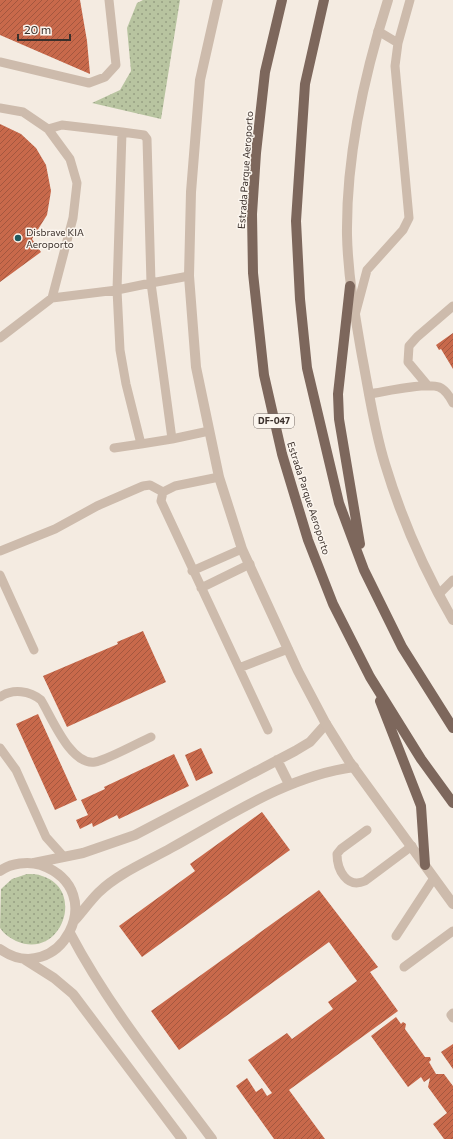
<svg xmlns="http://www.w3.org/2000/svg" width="453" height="1139" viewBox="0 0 453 1139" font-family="Commissioner,sans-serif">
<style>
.grass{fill:url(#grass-dots)}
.building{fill:url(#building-hatch)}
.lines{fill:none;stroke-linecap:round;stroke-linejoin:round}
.service{stroke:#cdbbac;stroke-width:9}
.minor{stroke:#cdbbac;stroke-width:10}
.tertiary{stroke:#cdbbac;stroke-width:10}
.primary{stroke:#7d675c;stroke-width:10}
.poi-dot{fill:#1f5a5e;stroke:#fbf5ee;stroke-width:1.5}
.labels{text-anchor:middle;stroke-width:3;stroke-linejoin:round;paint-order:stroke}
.shield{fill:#fbf5ee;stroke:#756b66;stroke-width:1}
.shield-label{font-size:9px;font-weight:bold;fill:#3b302b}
.street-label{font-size:10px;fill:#3b302b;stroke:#fbf5ee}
.poi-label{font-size:10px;fill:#3b302b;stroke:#fbf5ee;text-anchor:start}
</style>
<defs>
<pattern id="grass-dots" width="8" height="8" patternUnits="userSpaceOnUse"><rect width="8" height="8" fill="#b8c4a0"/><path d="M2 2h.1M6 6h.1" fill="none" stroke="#97a083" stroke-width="1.8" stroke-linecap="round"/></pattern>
<pattern id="building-hatch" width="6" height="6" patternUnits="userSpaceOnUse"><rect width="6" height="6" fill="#c8694b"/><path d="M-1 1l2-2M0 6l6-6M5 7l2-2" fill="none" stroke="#a4573f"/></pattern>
</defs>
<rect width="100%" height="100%" fill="#f4ebe1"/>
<!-- grass -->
<path class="grass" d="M143,0h37l-19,119 -69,-16 28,-13 11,-19 -4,-43 10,-25z
M27,874c5,0 11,0 15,2 44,13 20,85 -26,65 -6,-3 -12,-7 -16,-13l1,-39 11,-10z"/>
<!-- building -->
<path class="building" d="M0,0h80l7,41 3,33 -90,-39z
M0,124l21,10 15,14 10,17 5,26 -4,24 -15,24 9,13 -41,30z
M453,333v36l-12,-20 -2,1 -3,-5z
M143,631l23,51 -99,45 -24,-51 75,-32 -1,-2z
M38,714l39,86 -22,10 -39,-86z
M201,748l12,25 -17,8 -11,-26z
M174,754l15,32 -70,33 -2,-4 -24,12 -1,-4 -12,6 -4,-9 12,-5 -7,-15 24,-11 -1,-2z
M262,812l28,38 -148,107 -23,-31 76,-55 -5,-7z
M319,890l59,77 -8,5 28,39 -109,79 36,49h-51l-38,-53 11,-8 9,14 6,-4 5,8 5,-3 -24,-33 39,-27 5,6 41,-30 -5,-7 29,-21 -28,-39 -150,108 -28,-39z
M396,1017l5,7 2,-2 3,2 -1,5 20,28h5l1,3 -2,2 7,12h8l9,12v53h-9l-11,-15 14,-11 -19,-26 2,-9 -6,4 -3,-5 -13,10 -37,-51z
M453,1044v25l-12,-17z"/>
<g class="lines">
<!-- service -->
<path class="service" d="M398,43l12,-43
M0,62l89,21 16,-6 11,-12 -7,-65
M0,108l23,4 25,17 22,30 7,24 -4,35 -21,80
M48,129l14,-4 60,7 -5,158 3,60 6,34 15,60 -27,4
M355,315l12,-45 36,-40 6,-12 -14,-152 3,-23 -20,-12
M0,338l52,-40 65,-8 34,-7 -4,-144 -3,-4 -22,-3
M428,386l-20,-24 1,-16 8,-9 36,-31
M369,394c15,-2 57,-12 70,-7 7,3 11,10 14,16
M172,439l37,-8
M141,444l31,-5 -21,-156 38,-7
M219,477l-44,9 -12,6 -2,9 107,229
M0,551l55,-22 42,-23 46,-20 7,-1 13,7
M192,571l50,-22
M0,575l34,75
M201,588l49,-24
M439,594l14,-14
M239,668l49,-19
M0,697c13,-9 30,-6 41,3 11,18 30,66 54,62 12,-2 43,-19 56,-25
M0,748l16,22 30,67 18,20
M367,830l-26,19 -4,5c0,16 10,35 28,27l47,-35
M396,936l38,-58
M404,967l49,-36
M453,1013l-2,2 2,3"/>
<!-- minor -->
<path class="minor" d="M277,760l12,24
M34,863l49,-10 52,-18 160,-84 15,-9 16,-18
M0,871c11,-8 28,-10 41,-6 72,26 17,125 -41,84
M75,920c8,-9 15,-19 24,-28 20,-19 49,-31 72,-44 58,-32 116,-72 183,-81
M70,933c39,74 92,139 142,206
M24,959l30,19 19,16 109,145"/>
<!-- tertiary -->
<path class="tertiary" d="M218,0l-18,80 -9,112 -2,84 7,91 23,110 23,72 56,122 28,53 23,37 104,143
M388,0c-24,75 -42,156 -41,235 1,41 8,81 15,121 7,36 12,73 23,108 16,53 40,108 68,156"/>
<!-- primary -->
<path class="primary" d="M282,0l-17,72 -9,81 -4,61 1,59 11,102 18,79 26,86 25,64 37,73 51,82 32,44
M324,0l-19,84 -9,137 4,78 7,69 32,135 25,67 38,77 51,81
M350,286l-12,108 1,25 21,125
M380,701l41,105 4,59"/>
</g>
<!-- markers -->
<circle class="poi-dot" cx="18" cy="238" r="4"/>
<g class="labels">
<!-- shield labels -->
<rect class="shield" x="254" y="414" width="40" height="14" rx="3"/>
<g class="shield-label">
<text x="274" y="424">DF-047</text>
</g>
<!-- street labels -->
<g class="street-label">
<text transform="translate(245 170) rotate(-86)" y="4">Estrada Parque Aeroporto</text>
<text transform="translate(309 498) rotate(72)" y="4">Estrada Parque Aeroporto</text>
</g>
<!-- poi labels -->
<g class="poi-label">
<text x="26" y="236">Disbrave KIA<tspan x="26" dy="12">Aeroporto</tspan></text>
</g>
</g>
<!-- scale -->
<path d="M18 34v6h52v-6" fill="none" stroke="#3b302b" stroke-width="2"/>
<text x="24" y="34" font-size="12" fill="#3b302b" stroke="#fbf5ee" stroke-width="3" paint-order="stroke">20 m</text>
</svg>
